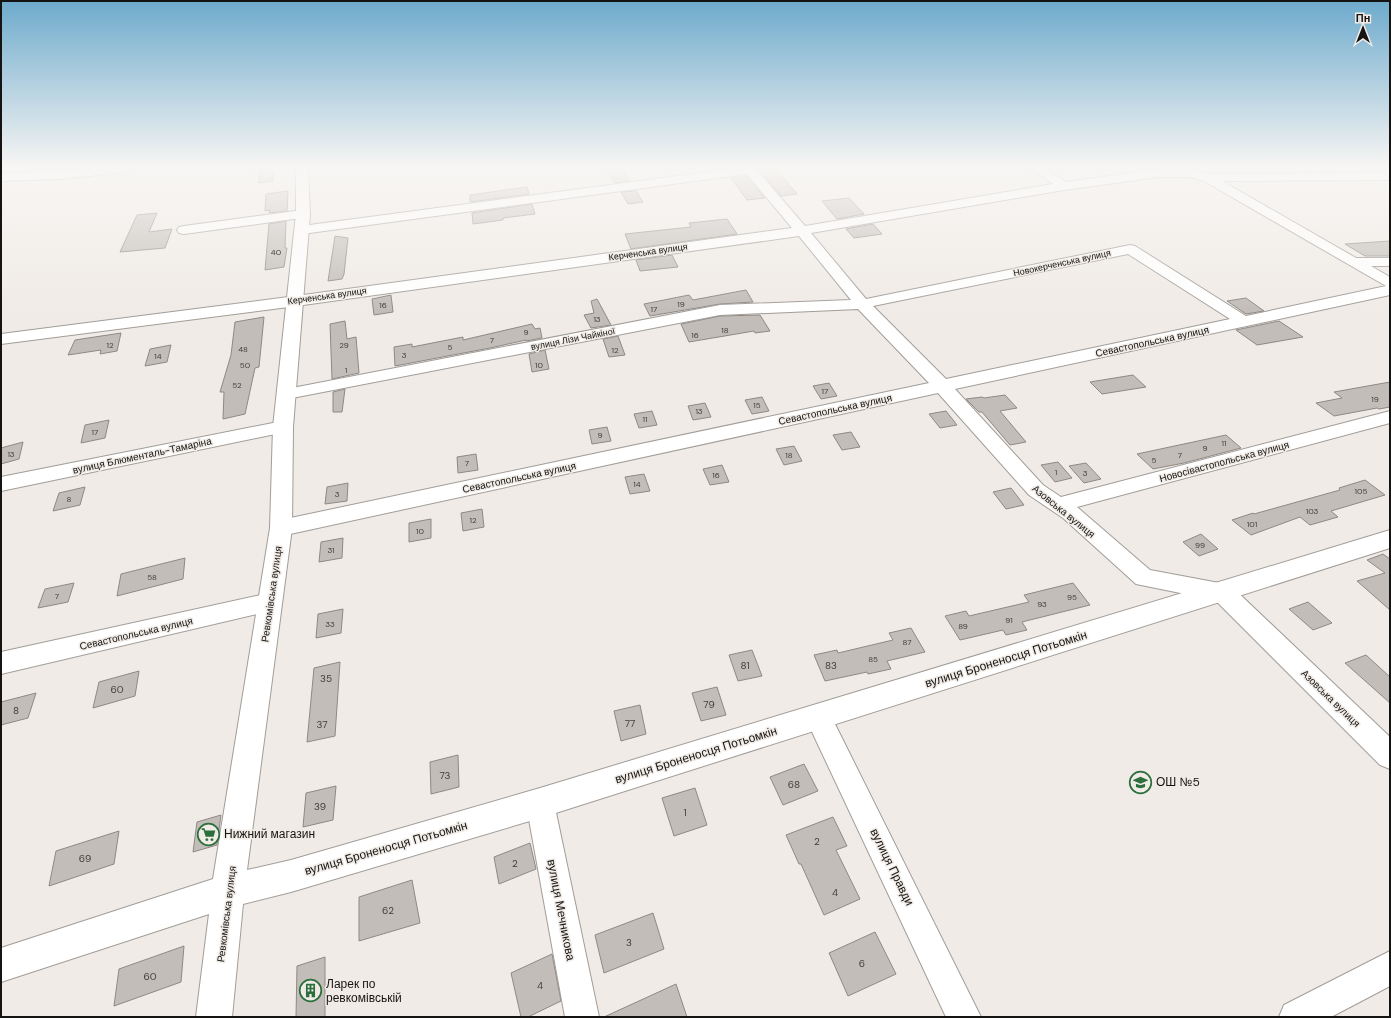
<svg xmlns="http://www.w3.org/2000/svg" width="1391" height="1018" viewBox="0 0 1391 1018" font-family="'DM Sans',sans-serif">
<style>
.building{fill:#c2bdb8;stroke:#8e8985}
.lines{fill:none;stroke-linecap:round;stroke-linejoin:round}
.minor-casing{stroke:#a29d98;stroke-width:2}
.tertiary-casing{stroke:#a29d98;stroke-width:2}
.minor{fill:#fff;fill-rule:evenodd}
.tertiary{fill:#fff;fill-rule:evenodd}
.labels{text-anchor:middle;stroke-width:3;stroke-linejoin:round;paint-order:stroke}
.number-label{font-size:8px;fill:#403e3c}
.far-street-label{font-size:9px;fill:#151412;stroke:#f0ebe6}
.street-label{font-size:10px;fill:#151412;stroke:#f0ebe6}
.near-number-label{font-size:10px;fill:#403e3c}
.near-street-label{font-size:12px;fill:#151412;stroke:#f0ebe6}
.near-poi-label{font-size:12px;fill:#151412;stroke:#f0ebe6;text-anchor:start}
</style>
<rect width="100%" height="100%" fill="#f0ebe6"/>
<!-- building -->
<path class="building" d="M259,168h13l1,13 -14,2z
M606,168h16l8,13 -15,2z
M757,168h18l22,26 -16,2z
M746,176l19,22 -18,2 -16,-22z
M527,187l2,7 -59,8v-7z
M288,191l-1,20 -18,2 1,-3 -5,1 1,-17z
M636,191l7,11 -15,2 -7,-12z
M849,198l15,16 -27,5 -15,-18z
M532,204l3,10 -32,4v2l-30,4 -1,-11z
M157,213l-8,19 23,-3 -7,19 -45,4 17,-37z
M727,219l10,15 -106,15 -6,-15 66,-7 -2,-4z
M286,221l-1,27h2l-3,19 -19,3 4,-46z
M873,224l9,10 -28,4 -8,-9z
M335,236l13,2 -4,36 -2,5 -14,2z
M1390,241v15h-25l-20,-12z
M672,255l6,12 -38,4 -4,-11z
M746,290l7,12 -33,2 -70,12 -6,-12 45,-9 4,5z
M391,295l2,17 -19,3 -2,-16z
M1246,298l18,13 -18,3 -19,-13z
M597,299l14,26 -20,3 -7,-13 10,-2 -3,-12z
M760,315l10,16 -15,2 -1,-2 -65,11 -8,-18 39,-8z
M264,317l-5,50 -4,1 -10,46 -22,5 1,-27h-4l11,-37 4,-33z
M345,321l2,18 9,-2 3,36 -27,6 -2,-55z
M1279,321l24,16 -46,8 -21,-15z
M532,324l3,5 5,-1 2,10 -16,3v-1l-36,8 -95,18 -1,-19 18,-3v3l51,-10v3z
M121,333l-4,18 -17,3 1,-4 -33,5 7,-15z
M618,336l7,19 -16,2 -6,-18z
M171,345l-4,17 -22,4 5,-17z
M545,350l4,19 -17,3 -3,-18z
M1133,375l13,12 -44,7 -12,-12z
M1390,382v25l-11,2 -2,-1 -43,8 -18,-13 26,-5 -8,-6z
M829,383l8,13 -16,3 -8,-13z
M345,389l-3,23h-9v-20z
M1005,395l12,13 -17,3 26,31 -16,3 -28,-33h-3l-13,-13 16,-2 2,1z
M762,397l7,14 -17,3 -7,-14z
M705,403l6,14 -18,3 -5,-14z
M652,411l5,14 -18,3 -5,-14z
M946,411l11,14 -17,3 -11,-14z
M109,420l-4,18 -24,5 4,-18z
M607,427l4,14 -19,3 -3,-14z
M851,432l9,15 -18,3 -9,-15z
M1226,435l15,13 -57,15 -31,6 -16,-15z
M23,442l-4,17 -18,5v-16z
M794,446l8,15 -18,4 -8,-16z
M476,454l2,16 -20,3 -1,-16z
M1058,462l14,16 -17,4 -14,-17z
M1086,463l15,16 -17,4 -15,-17z
M722,465l7,17 -19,3 -7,-16z
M644,474l6,17 -20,3 -5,-17z
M1365,480l20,15 -54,16 7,6 -28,8 -10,-8 -49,18 -19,-15 21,-7 1,1 86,-24 -1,-2z
M348,483l-1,18 -22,3 2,-17z
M85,487l-5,18 -27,6 6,-18z
M1011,488l13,17 -18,4 -13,-17z
M482,509l2,18 -21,4 -2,-18z
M431,519v19l-22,4v-19z
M1201,534l17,15 -19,7 -16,-14z
M343,538l-1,20 -23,4 2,-20z
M1383,554l7,5v51l-33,-29 28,-8 -18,-13z
M185,558l-2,21 -66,17 4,-22z
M74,583l-6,19 -30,6 7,-19z
M1073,583l17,22 -68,17 5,8 -21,5 -3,-5 -43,10 -15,-24 21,-5 3,5 60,-14 -5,-7z
M1308,602l24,21 -19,7 -24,-21z
M343,609l-2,24 -25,5 2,-24z
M911,628l14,24 -38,9 4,8 -23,5 -1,-2 -42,9 -11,-26 23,-5 1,3 55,-13 -4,-7z
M752,650l10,26 -24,5 -9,-26z
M1366,655l24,22v26l-45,-40z
M340,662l-5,74 -28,6 7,-74z
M139,671l-4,25 -42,12 6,-26z
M717,687l9,28 -25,6 -9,-28z
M36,693l-8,25 -27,7v-23z
M640,705l6,29 -25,7 -7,-30z
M458,755l1,32 -28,7 -1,-32z
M804,764l14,27 -35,14 -13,-28z
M336,786l-3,34 -30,7 3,-34z
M695,788l12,37 -33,11 -12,-38z
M221,815l-4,30 -24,7 4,-30z
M833,817l14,29 -11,4 24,49 -36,16 -23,-51h-2l-13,-29z
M119,831l-5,33 -65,22 7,-35z
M530,843l6,26 -37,15 -5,-27z
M412,880l8,43 -61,18v-44z
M653,913l11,36 -60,24 -9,-38z
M875,932l21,42 -48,22 -19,-43z
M184,946l-3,36 -67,24 5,-37z
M552,954l9,47 -33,16h-7l-10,-44z
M325,957v60h-29l1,-51z
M676,984l11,33h-83z"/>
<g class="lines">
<defs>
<path id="minor" d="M738,168h17l50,58 248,-42 -22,-16h14l21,14 93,-13h30l15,4 29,1 157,-2v8l-168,1 134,77h34v8h-19l19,11v18l-435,94 88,96 18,12 329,-86v12l-313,84 73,63 80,15 160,152v32l-10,-4 -165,-165 -79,-16 -73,-66 -34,-23 -91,-102 -657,143 -8,-2 -3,-6 3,-6 8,-2 648,-137 -71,-74 -138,6 -433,84 -6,-1 -3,-4 3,-4 6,-1 433,-84 131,-5 -52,-64 -503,70 -295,38v-10l295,-38 496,-68 -45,-54 -445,60 -5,-1 -2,-3 2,-3 5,-1zM1159,177h30l15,4 182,105 -140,30 -111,-70 -5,-1 -264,54 -55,-66 253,-43zM1128,254l102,65 -284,60 -73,-73z
M303,210l5,1 2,3 -2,3 -124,17 -5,-1 -2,-3 2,-3 5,-1z
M283,421l7,2 2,4 -2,4 -289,60v-14z
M270,593l8,2 4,7 -4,7 -277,65v-22z
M818,705l9,3 154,309h-35l-141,-300 4,-9z
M540,789l10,4 4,10 45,214h-34l-39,-214 4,-10z
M1390,951v35l-59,31h-52l5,-12z"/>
<path id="tertiary" d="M91,168h39l-2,3 -4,1 -62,7 -61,2v-8l61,-2z
M296,168h12l2,46 -17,213 -1,101 -45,342 44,-10 249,-72 850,-258v18l-850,270 -249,74 -48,12 -11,113h-36l13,-103 -208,68v-34l212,-69 57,-351 3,-101 23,-213z"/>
</defs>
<!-- minor casing -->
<use href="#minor" class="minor-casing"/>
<!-- tertiary casing -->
<use href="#tertiary" class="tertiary-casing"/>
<!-- minor -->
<use href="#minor" class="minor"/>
<!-- tertiary -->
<use href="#tertiary" class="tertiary"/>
</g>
<!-- sky -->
<linearGradient id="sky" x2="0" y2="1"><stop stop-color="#6daacc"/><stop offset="0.54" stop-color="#f8f6f4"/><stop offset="1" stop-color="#f8f6f4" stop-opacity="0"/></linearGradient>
<rect width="1391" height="310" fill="url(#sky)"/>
<!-- icons -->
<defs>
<symbol id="school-ring" viewBox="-11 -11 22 22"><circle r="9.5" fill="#f0ebe6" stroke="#2b703c" stroke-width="1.5"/><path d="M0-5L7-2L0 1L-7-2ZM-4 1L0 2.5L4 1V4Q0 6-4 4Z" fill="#2b703c"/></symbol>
<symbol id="supermarket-ring" viewBox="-11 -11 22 22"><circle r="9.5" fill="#f0ebe6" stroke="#2b703c" stroke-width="1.5"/><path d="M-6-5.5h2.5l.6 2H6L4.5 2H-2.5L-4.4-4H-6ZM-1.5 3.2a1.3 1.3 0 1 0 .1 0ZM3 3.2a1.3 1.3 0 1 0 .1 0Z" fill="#2b703c"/></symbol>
<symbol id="building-ring" viewBox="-11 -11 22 22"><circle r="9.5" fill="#f0ebe6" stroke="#2b703c" stroke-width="1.5"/><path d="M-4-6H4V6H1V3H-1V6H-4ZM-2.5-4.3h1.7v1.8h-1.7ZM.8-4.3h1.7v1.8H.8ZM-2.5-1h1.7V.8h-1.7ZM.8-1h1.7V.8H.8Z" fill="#2b703c"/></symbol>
</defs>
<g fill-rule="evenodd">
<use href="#school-ring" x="1128" y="770" width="25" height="25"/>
<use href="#supermarket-ring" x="196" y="822" width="25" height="25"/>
<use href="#building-ring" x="298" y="978" width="25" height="25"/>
</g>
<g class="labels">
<!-- number labels -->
<g class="number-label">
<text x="276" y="255">40</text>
<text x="681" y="307">19</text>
<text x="383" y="308">16</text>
<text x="654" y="312">17</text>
<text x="597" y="322">13</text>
<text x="725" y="333">18</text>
<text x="526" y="335">9</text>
<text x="695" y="338">16</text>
<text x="492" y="343">7</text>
<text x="110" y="348">12</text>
<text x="344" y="348">29</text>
<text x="450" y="350">5</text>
<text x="243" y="352">48</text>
<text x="615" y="353">12</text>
<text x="404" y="358">3</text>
<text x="158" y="359">14</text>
<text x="245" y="368">50</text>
<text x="539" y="368">10</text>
<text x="346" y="373">1</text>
<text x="237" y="388">52</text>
<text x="825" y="394">17</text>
<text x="1375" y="402">19</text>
<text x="757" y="408">15</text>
<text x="699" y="414">13</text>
<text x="645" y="422">11</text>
<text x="95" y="435">17</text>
<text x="600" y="438">9</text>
<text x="1224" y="446">11</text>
<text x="1205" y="451">9</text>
<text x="11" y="457">13</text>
<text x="789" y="458">18</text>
<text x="1180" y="458">7</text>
<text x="1154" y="463">5</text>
<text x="467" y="466">7</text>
<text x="1056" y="475">1</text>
<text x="1085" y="476">3</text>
<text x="716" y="478">16</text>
<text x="637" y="487">14</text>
<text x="1361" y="494">105</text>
<text x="337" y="497">3</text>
<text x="69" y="502">8</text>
<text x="1312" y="514">103</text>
<text x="473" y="523">12</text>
<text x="1252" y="527">101</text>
<text x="420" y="534">10</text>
<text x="1200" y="548">99</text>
<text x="331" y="553">31</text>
<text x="152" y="580">58</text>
<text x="57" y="599">7</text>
<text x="1072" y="600">95</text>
<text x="1042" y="607">93</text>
<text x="1009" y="623">91</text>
<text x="330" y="627">33</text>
<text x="963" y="629">89</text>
<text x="907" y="645">87</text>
<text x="873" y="662">85</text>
</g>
<!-- far-street labels -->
<g class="far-street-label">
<text transform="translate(648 252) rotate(-8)" y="3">Керченська вулиця</text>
<text transform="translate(1062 263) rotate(-12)" y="3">Новокерченська вулиця</text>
<text transform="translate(327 296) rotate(-8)" y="3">Керченська вулиця</text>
<text transform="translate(573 339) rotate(-11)" y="3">вулиця Лізи Чайкіної</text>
</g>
<!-- street labels -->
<g class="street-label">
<text transform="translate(1152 341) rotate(-12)" y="4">Севастопольська вулиця</text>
<text transform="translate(835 409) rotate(-12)" y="4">Севастопольська вулиця</text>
<text transform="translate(142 455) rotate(-12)" y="4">вулиця Блюменталь-Тамаріна</text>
<text transform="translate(1224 461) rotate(-15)" y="4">Новосівастопольська вулиця</text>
<text transform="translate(519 477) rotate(-12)" y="4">Севастопольська вулиця</text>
<text transform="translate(1064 511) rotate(39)" y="4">Азовська вулиця</text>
<text transform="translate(271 594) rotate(-82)" y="4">Ревкомівська вулиця</text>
<text transform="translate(136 633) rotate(-13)" y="4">Севастопольська вулиця</text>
<text transform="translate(1331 698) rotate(44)" y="4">Азовська вулиця</text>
<text transform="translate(226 914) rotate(-83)" y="4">Ревкомівська вулиця</text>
</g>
<!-- near-number labels -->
<g class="near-number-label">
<text x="745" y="669">81</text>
<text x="831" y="669">83</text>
<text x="326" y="682">35</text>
<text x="117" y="693">60</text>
<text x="709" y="708">79</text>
<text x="16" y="714">8</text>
<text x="630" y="727">77</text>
<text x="322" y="728">37</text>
<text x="445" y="779">73</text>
<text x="794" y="788">68</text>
<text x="320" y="810">39</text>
<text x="685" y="816">1</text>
<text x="817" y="845">2</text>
<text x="85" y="862">69</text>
<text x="515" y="867">2</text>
<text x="835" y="896">4</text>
<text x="388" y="914">62</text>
<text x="629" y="946">3</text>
<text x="862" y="967">6</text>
<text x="150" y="980">60</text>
<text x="540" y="989">4</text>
</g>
<!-- near-street labels -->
<g class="near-street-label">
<text transform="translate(1006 659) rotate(-17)" y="4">вулиця Броненосця Потьомкін</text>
<text transform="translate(696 755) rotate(-17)" y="4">вулиця Броненосця Потьомкін</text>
<text transform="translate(386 848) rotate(-16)" y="4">вулиця Броненосця Потьомкін</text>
<text transform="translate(892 867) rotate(64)" y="4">вулиця Правди</text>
<text transform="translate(561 910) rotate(79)" y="4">вулиця Мечникова</text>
</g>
<!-- near-poi labels -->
<g class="near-poi-label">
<text x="1156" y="786">ОШ №5</text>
<text x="224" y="838">Нижний магазин</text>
<text x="326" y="988">Ларек по<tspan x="326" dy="14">ревкомівській</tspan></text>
</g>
</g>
<!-- border -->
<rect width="1391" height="1018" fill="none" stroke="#151412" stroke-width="4"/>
<!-- north arrow -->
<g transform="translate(1363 28)" stroke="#f0ebe6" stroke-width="3" paint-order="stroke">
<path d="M0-3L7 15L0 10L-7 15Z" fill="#151412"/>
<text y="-6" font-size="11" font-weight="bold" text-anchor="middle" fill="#151412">Пн</text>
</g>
</svg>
